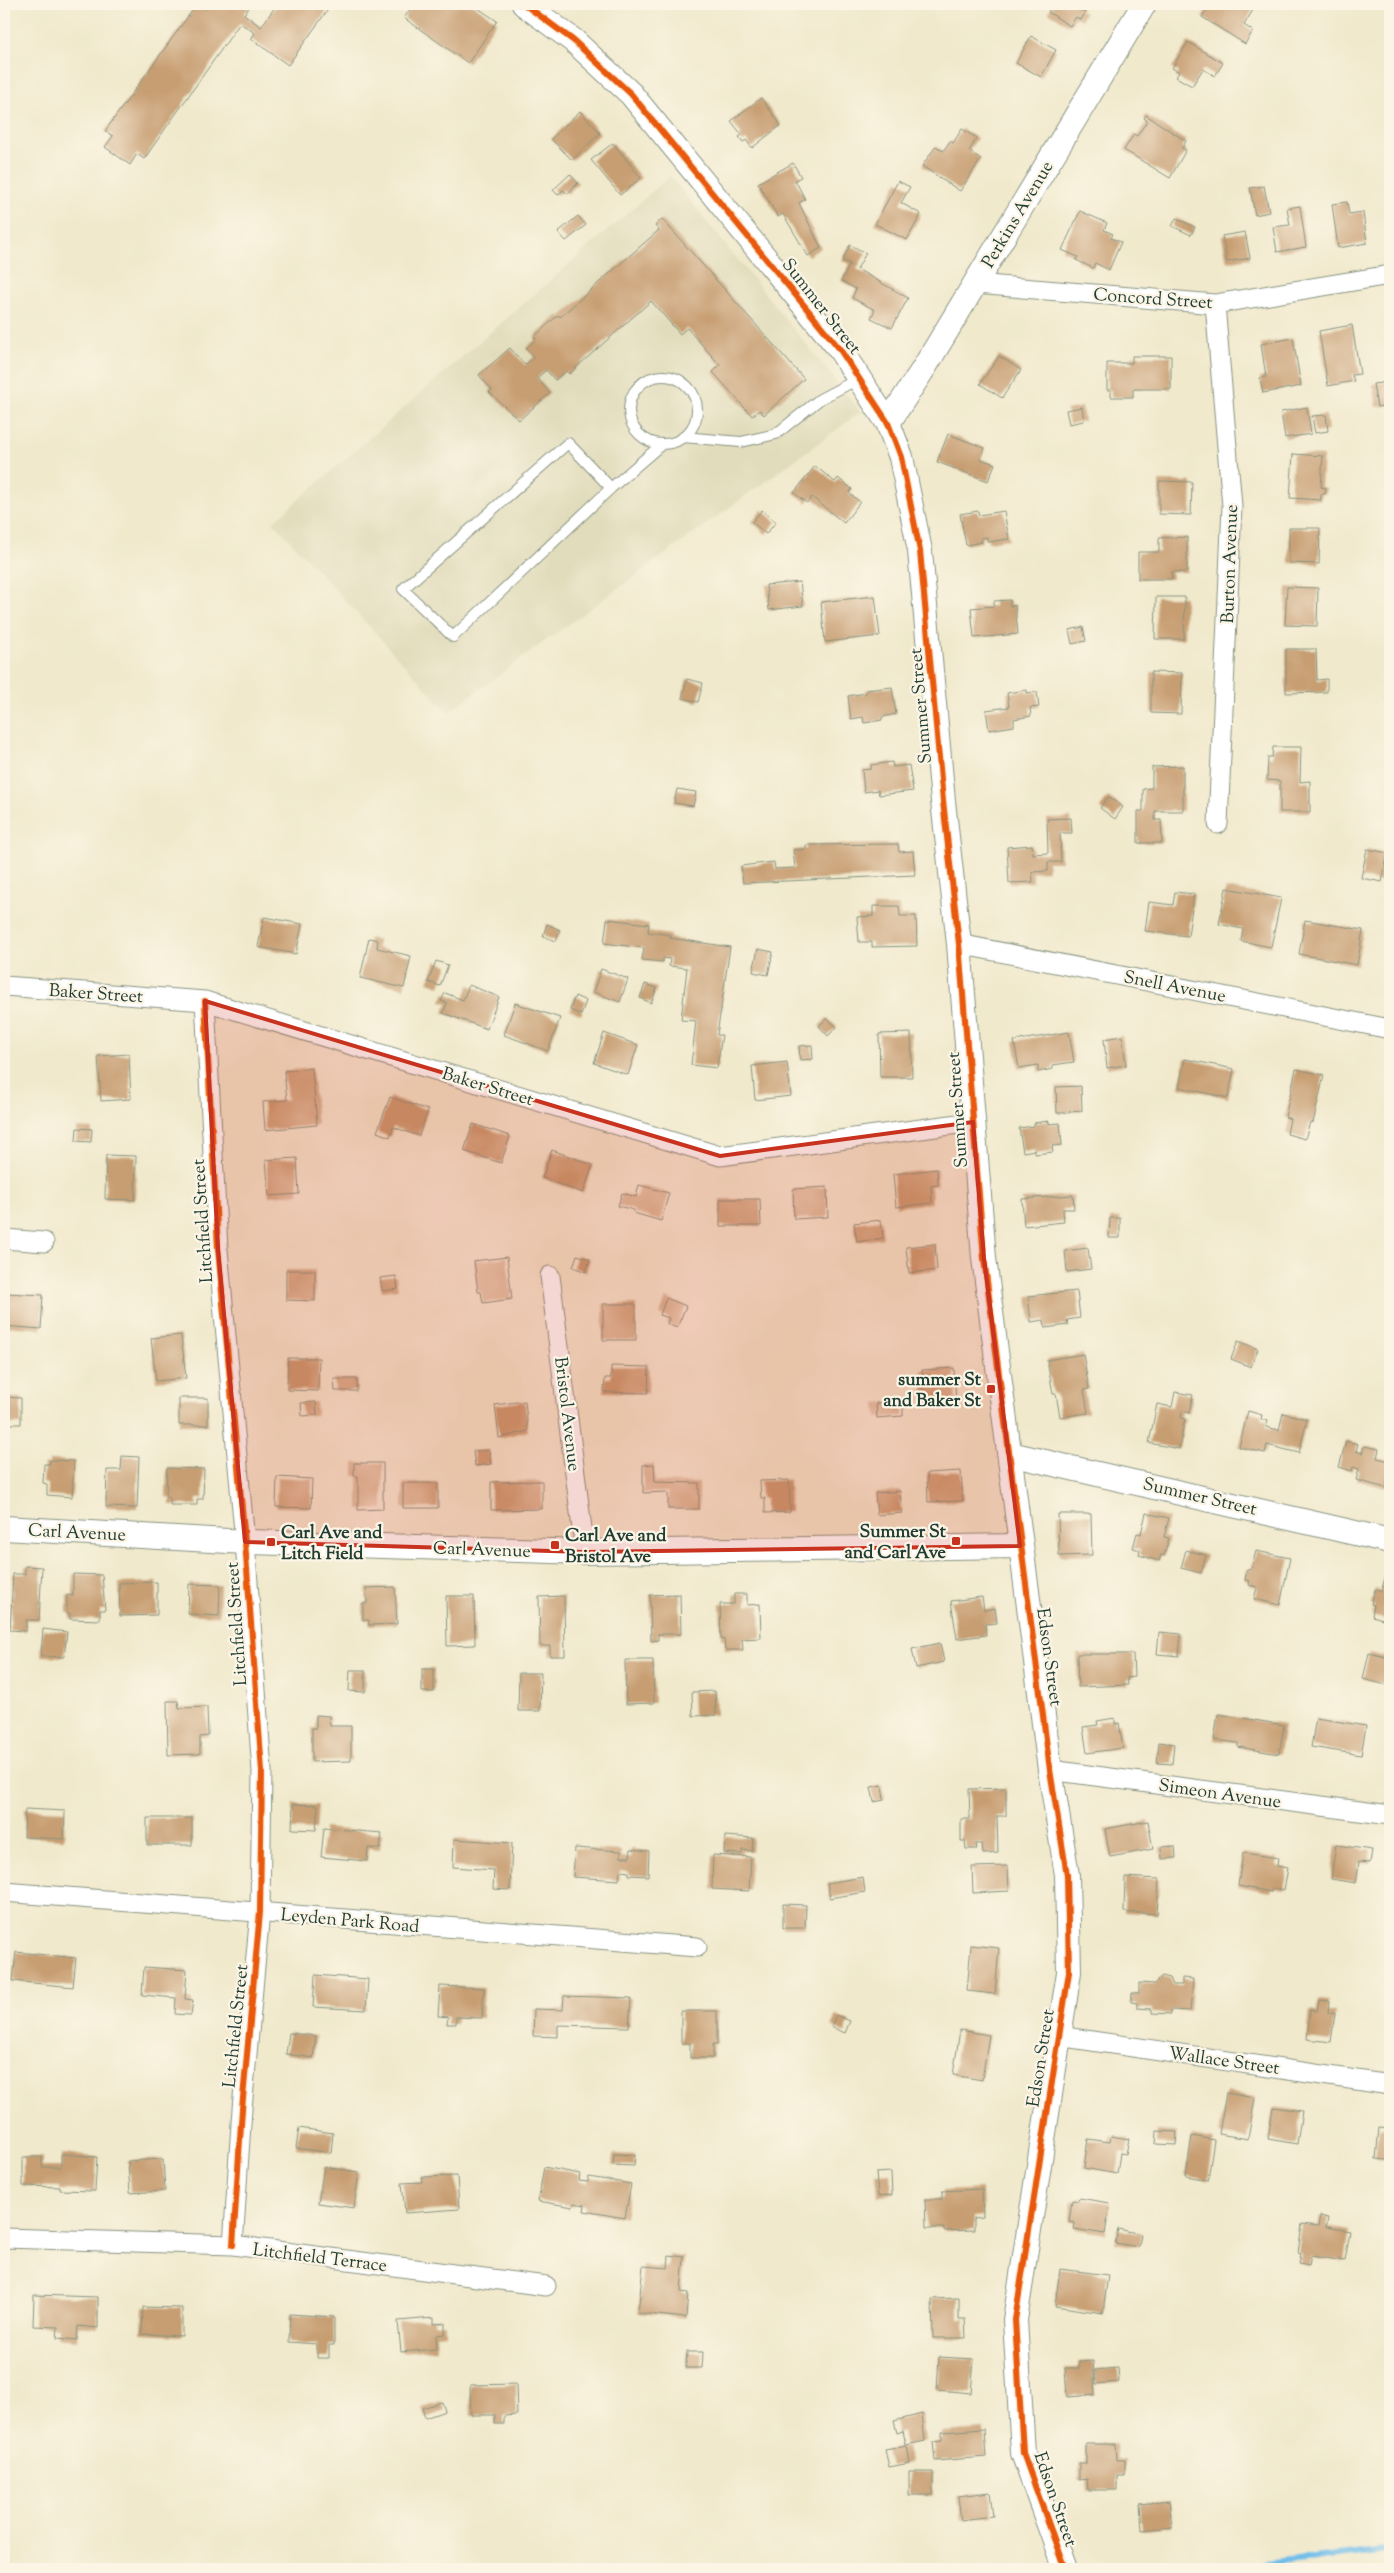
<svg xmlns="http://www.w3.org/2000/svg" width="1394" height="2573" viewBox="0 0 1394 2573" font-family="'Sorts Mill Goudy',serif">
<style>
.built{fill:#e1dcbb}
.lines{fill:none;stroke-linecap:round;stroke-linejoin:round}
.stream{stroke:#6fbeea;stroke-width:7}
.building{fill:#c79e72}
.service-casing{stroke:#889380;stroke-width:12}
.minor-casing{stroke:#889380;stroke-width:21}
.tertiary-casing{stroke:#889380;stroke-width:26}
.service{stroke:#fff;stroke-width:10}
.minor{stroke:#fff;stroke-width:19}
.tertiary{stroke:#fff;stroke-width:24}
.cycleway-casing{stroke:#fcf5e5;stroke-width:9}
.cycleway{stroke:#e8590c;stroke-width:6}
.marked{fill:#c8321e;fill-opacity:0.2;stroke:#c8321e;stroke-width:4;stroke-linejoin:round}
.poi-dot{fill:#c8321e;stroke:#fcf5e5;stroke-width:2}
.labels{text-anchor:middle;stroke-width:4.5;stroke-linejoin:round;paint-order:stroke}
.street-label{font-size:18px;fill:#1f3d34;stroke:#fcf5e5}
.poi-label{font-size:18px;font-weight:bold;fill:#1f3d34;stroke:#fcf5e5;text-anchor:end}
</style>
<rect width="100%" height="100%" fill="#fcf5e5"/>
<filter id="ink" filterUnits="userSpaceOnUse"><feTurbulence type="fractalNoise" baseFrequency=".02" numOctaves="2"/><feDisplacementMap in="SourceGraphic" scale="10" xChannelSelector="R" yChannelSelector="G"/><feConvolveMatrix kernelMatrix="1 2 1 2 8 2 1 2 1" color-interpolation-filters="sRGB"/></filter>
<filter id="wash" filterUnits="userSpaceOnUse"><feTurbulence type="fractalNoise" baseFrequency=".0096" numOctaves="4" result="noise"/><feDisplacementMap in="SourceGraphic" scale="20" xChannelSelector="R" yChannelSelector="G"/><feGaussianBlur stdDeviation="1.12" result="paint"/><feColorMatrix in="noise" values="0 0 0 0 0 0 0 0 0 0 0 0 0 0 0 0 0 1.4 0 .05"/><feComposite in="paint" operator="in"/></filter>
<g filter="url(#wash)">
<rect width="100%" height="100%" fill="#f0e9cc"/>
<!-- built -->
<path class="built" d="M670,176l191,236 -413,300 -175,-190z"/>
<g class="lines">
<!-- stream -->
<path class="stream" d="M1248,2569l21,-5 121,-15"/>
</g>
<g id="blocks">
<!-- building -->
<path class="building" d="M197,4l9,5 4,-5h42l-8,10 17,13 16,-23h55l-44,61 -37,-26 4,-6 -15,-10 -96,136 -7,-5 -7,11 -25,-18 8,-11 -8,-5z
M414,4h58l25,17 -29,42 -64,-45z
M1054,4h30l-4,6 5,3 -4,7 -5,-3 -6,9 -22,-14z
M1210,4h33l10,6 -9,15 9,6 -8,13 -43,-27z
M1031,36l25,14 -15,27 -25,-14z
M1188,42l35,21 -8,13 -12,-7 -11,17 -16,-9 3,-5 -7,-4z
M761,98l20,27 -29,23 -6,-8 -3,2 -4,-5 3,-2 -11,-14z
M580,111l20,22 -28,27 -21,-21z
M1146,115l40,26 -4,7 4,2 -16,28 -46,-28 10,-16 3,2 10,-15 -3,-3z
M962,129l15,9 -8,13 12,8 -21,32 -38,-25 14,-20 7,5 7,-10 3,2z
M613,143l28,35 -21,17 -29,-35z
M793,163l8,14 -6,3 10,19 -6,4 22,45 -13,8 -25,-42 -5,3 -20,-34z
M570,174l8,9 -10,11 -5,-4 -5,5 -5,-5z
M898,181l12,6 -9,16 20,11 -14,26 -32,-16z
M1264,186l5,26 -14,3 -5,-27z
M1347,202l2,12 14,-2 4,31 -29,5 -6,-44z
M1300,206l6,41 -29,5 -4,-25 17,-2 -3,-17z
M1080,211l27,12 -3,7 9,4 -2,4 10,4 -12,28 -14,-7 -2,5 -17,-8 2,-3 -16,-7z
M578,216l8,9 -20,16 -8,-9z
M1176,218l19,9 -4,8 -19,-9z
M662,219l142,160 -40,36 -4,-5 -8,6 -39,-44 7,-7 -33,-37 -7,6 -29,-33 -82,73 -3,-3 -11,9 -9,-10 -9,8 13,15 -31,27 -30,-28 3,-2 -13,-15 31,-27 15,17 9,-8 -8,-9 10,-9 -2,-2 24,-22 2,2 99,-87 -4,-4z
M1245,232l5,26 -23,4 -5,-26z
M850,245l16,8 -9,16 51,29 -16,30 -21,-10 4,-8 -23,-12 4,-9 -15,-8 9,-17 -8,-3z
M1352,325l8,49 -8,1 2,6 -26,5 -9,-55z
M1293,338l8,48 -38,7 -3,-15 6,-1 -5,-33z
M999,356l22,14 -19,28 -22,-14z
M1132,356h39v33h-38v8h-22v-7h-4v-27h25z
M1390,382v23l-13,2 -4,-23z
M1082,407l2,14 -15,3 -3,-14z
M1307,407l4,27 -26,4 -4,-26z
M1326,415l2,16 -13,2 -3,-17z
M948,434l37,14 -4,11 14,5 -7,17 -51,-19z
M1293,454l30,2 -2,31 5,1 -1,6h-4v6l-31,-2z
M815,466l20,16 3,-4 14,11 -3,4 11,9 -16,21 -32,-26 -5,6 -13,-10z
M1159,481l33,1 -1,33 -32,-1z
M762,510l14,12 -10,12 -14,-12z
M978,511l1,4 25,-4 5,28 -21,3 -1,-5 -6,1 1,4 -16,3 -6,-31z
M1289,528h31l-1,36 -30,-1z
M1187,537v35h-16l1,7h-34v-27h21v-14z
M800,582l3,24 -34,4 -3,-25z
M1287,587l31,1 -1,38 -32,-1z
M875,596l5,40 -55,6 -4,-40z
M1156,597h29l-1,42h-29z
M1010,600v6l5,-1 3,29 -44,4 -3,-30 23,-2v-5z
M1083,627l3,14 -14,3 -3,-14z
M1286,649h30l1,31 10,-1v13l-41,1z
M1151,672l31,1 -1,41 -30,-1z
M687,679l16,4 -5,19 -16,-4z
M1388,684h2v16h-3z
M892,687l4,27 -14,3v3l-18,3 -1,-6 -12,2 -3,-23 18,-3v-3z
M1027,690v3l10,-1 2,15 -9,1 1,8 -17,3v7l-25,4 -3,-20 23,-3 -2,-14z
M1273,747h28l-1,35 10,-1v31h-30v-31l-13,-1 1,-23h4z
M892,762l1,5 16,-2 4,26 -34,4 -1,-5 -14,2 -2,-22 9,-1v-4z
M1183,766v45h-28v9h6l1,23h-24v-32h5v-22l9,-1v-21z
M677,789l19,3 -3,14 -19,-3z
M1108,797l15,10 -8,12 -15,-11z
M1071,818l1,15h-12l1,29h-13v9l-16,1 1,10 -24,1 -2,-36 25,-2 1,9 15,-1 -1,-34z
M898,844l1,8 14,-1 2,24 -172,8 -2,-17 33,-4 1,7 20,-1 -2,-18 13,-1v-4z
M1367,849l21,4 -6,29 -21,-4z
M1226,888l55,10 -10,49 -30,-6 2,-12 -24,-5z
M1175,892l19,2 -6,42 -43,-5 4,-29 24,3z
M873,906h26l1,10h16l1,30 -45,1v-5h-13l-2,-25 16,-1z
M264,917l38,7 -6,30 -38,-7z
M607,919l42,5 -1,8 23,3 -1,3 60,9 -13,88h5l-5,33 -26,-3 5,-44 -15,-1 6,-52 -18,-2 1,-7 -7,-1v4l-21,-2 2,-12 -40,-5z
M1305,920l58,10 -6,35 -58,-11z
M547,924l13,6 -4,11 -13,-5z
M369,938l9,2 -1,8 34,8 -7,32 -44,-10z
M758,949l15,3 -5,23 -15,-3z
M436,961l12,4 -8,21 -12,-4z
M601,969l27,10 -8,23 -27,-10z
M645,984l12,4 -6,15 -11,-5z
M469,985l30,12 -12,32 -44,-16 4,-10 -6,-2 4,-8 18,7z
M575,996l11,5 -5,14 -11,-5z
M515,1003l45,15 -12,33 -44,-16z
M827,1018l10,9 -9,9 -9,-10z
M1069,1032l5,30 -21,3v4l-15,3v-7l-19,3 -5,-27z
M604,1033l34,12 -10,30 -34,-12z
M911,1033l1,44h-32l-1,-43z
M1122,1036l4,29 -19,3 -3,-29z
M812,1045l1,14 -13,1 -1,-14z
M129,1054l2,45 -30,2 -3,-45z
M4,1058h2l1,31h-3z
M1185,1059l49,10 -6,29 -49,-11z
M787,1062l4,34 -36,4 -3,-34z
M312,1068l5,57 -52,5 -2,-28 24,-2 -3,-29z
M1296,1069l28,6 -11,48 -3,-1 -5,17 -18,-5 3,-15 -5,-2z
M1081,1086l1,25 -25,2 -1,-26z
M390,1097l38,13 -9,26 -26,-9 -3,10 -13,-5z
M1049,1121v3l11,-1 2,22 -10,1 1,6 -18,2v-4l-12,2 -4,-24 15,-2v-3z
M473,1124l37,12 -9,27 -37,-12z
M77,1128l15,1 -1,13 -15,-1z
M552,1150l41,15 -10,28 -41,-15z
M106,1155l30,1 -1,44 -30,-1z
M297,1158l2,36 -30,2 -3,-36z
M937,1169l1,16 -7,1 1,17 -36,4 -3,-33z
M639,1185l30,8 -8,28 -27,-8v-3l-16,-4 4,-13 14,4z
M827,1187l1,30 -34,2 -1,-30z
M1073,1195l1,14h-11l1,13 -40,4 -2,-27z
M720,1199h40l1,27h-41z
M1110,1218h10v20h-11z
M881,1220l2,18 -26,4 -3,-19z
M935,1244l2,26 -28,3 -3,-26z
M1088,1248l3,21 -24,3 -2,-21z
M577,1255l13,4 -4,13 -13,-5z
M507,1257l5,42 -29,4 -2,-11h-3l-4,-31z
M286,1270h29v31l-29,-1z
M396,1276l2,13 -16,2 -2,-13z
M1077,1291l3,27 -13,2 1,5 -23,3 -1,-8 -13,2 -3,-26z
M6,1293l37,2 -2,34 -37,-3z
M666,1298l20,8 -9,22 -10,-4 2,-6 -9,-3z
M603,1304h33v36h-33z
M181,1335l5,43 -30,3 -5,-43z
M1238,1341l20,8 -7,18 -20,-8z
M1083,1354l6,35 -5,1 4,23 -28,4 -4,-23h-3l-6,-34z
M288,1358h31l-1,33 -31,-1z
M611,1366l38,1 -1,26 -44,-1 1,-14h6z
M954,1368l2,34 -32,2 -2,-34z
M334,1379h23v12h-22z
M1175,1392l18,3 -4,18 -7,-2 -1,7 4,1 -6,30 -30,-6 8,-39 15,3z
M4,1397l17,1v26h-17z
M179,1398h29v27h-29z
M525,1401l3,30 -29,7 -4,-33z
M903,1401v15l-26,2 -1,-15z
M316,1402l1,13 -15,1 -1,-13z
M1248,1411l14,4 -1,4 7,2 -2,6 13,3 4,-17 24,6 -8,34 -32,-8 -2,8 -26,-6z
M1346,1441l12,3 -2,7 6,2 2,-7 15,3 -2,9 13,3 -4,27 -30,-8 3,-11 -6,-2 -1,4 -13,-4z
M489,1450l2,14 -16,2 -2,-15z
M122,1456l17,1 -2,51 -31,-1 1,-37h14z
M50,1460l24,1 -2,36 -25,-2v-11l-4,-1 1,-19h6z
M354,1463h29v46l-25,1v-34h-4z
M654,1464l1,18 44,1v26h-31v-17l-25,1v-28z
M167,1468l37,1 -1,30h-6v6h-27v-7l-4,-1z
M961,1471l2,30 -35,1 -1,-29z
M277,1477l35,2 -1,29 -35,-1z
M789,1480l1,32 -25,1v-15h-4l-1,-17z
M542,1481v28l-51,1v-28z
M403,1483h35v25h-35z
M900,1491l2,22 -25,2 -2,-22z
M1146,1513l23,5 -5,19 5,1 -5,18 -3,-1 -2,6 -20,-6 1,-5 -7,-2 4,-15 4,1z
M1058,1514h33l1,41 -33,1z
M1186,1550l20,5 -5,18 -20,-5z
M1256,1551l34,7 -10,47 -26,-6 3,-12 -8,-2 1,-4 -5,-1 2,-11 4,1z
M25,1566l17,1 -3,53h-13v11l-16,-1 3,-56h12z
M73,1574l29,1 3,35h-5v10l-30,-1v-6h-3v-18l6,1z
M1385,1578l5,1v42l-18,-5 2,-11 -3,-1 4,-15 6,2z
M157,1582v33l-37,1 -1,-33z
M189,1584l31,1 -1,31 -31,-2z
M395,1587l2,37 -28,1v-5h-6v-17h4l-1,-15z
M680,1594l1,40h-23v6l-7,1 -1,-46z
M734,1594h13v11l13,-1 1,34 -19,1 1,11h-18l-1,-11h-3l-1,-35h14z
M446,1596h28l1,49 -28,1z
M564,1596l1,60h-15v-10h-10l-1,-49z
M982,1597l2,13 11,-2 2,15 -12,1 1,11 -29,4 -6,-38z
M43,1629l24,3 -3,25 -23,-1z
M1159,1632l22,2 -2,22 -22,-2z
M940,1643l4,19 -28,6 -4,-19z
M1369,1653l21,5 -3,27 -24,-6z
M1077,1654h56l1,23 -7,1 1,7 -50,2z
M625,1660h28l1,43 -28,1z
M422,1669h12v23h-12z
M350,1670h15v22l-16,-1z
M519,1673h22l-1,38h-22z
M715,1691l1,24 -23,1 -1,-24z
M167,1701h11l1,7 28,-1 1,29 -8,1v17l-32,1z
M1218,1714l66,11 -5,29 -41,-7v-4l-24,-3z
M316,1715l13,1 1,10h21v35l-39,1v-34h4z
M1115,1718v6l4,-1 4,25 -36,5 -4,-26 15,-2 -1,-4z
M1316,1718l50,8 -5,29 -50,-8z
M1159,1742l15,2 -2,20 -15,-1z
M882,1785l2,15 -10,2 -3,-15z
M1006,1788v28h-9l1,37 -15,1 -1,-10h-6l1,5h-11l-1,-8h-4v-22h9l-1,-30z
M293,1804l25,1 -2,25 -24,-1z
M25,1809l40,2 -1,28 -40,-2z
M147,1818h45v27h-45z
M1148,1821l5,28 -43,8 -5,-28z
M324,1828l58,5 -2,16 -12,-1 -1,13 -46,-4z
M725,1836l28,2 -1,13 -10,-1v4l-18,-1z
M454,1839l58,4 -2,47 -17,-1 1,-19 -41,-3z
M1336,1845l36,5 -2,13 -11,-1 -3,21 -25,-4z
M1175,1846l1,12 -14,1 -1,-12z
M575,1848l46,3v6h9l1,-8 18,2 -1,25 -19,-1v-3l-9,-1 -1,9 -46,-3z
M1243,1853l35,5 -1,8 11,2 -4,22 -12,-2 -1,4 -33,-6z
M713,1855l38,2 -2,34 -37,-2z
M1008,1866l1,25 -36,2 -1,-26z
M863,1877l2,15 -35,6 -3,-15z
M1125,1877l34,2 -2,35 -33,-2z
M783,1904l23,1 -1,23h-22z
M971,1945l28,3 -4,46 -28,-3z
M16,1952l60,6 -3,29 -60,-6z
M144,1967l43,3 -2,29 8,1 -2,15 -16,-1 1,-16 -34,-3z
M315,1975l53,4 -2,31 -53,-3z
M1162,1976l8,2 3,7h9v-7l11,1 -3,32 -19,-1v4l-19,-1v-4l-15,-1v-5l-6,-1 1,-9h7v-10l15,1z
M440,1986l44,2 -2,30 -26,-1v7h-9l1,-7 -10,-1z
M564,1996l67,2 -2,29 -71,-2v12l-25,-1 1,-27 29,1z
M1319,2000l10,1 -1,12h7l-4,29 -24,-3 3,-29 7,1z
M681,2011h36v33h-4v14h-23v-15h-9z
M836,2015l14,6 -5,12 -14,-6z
M960,2030l29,5 -7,45 -29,-5z
M289,2033l27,3 -3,22 -27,-4z
M1226,2093l29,5 -7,41 -29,-5z
M1273,2107l29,4 -5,33 -29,-5z
M299,2128l34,5 -2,20 -35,-5z
M1379,2128l11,1v31l-14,-1z
M1157,2131l20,1 -1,13 -20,-1z
M1111,2136l18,3 -3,15 -6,-1 -3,21 -33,-6 4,-29 22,3z
M1192,2136l22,4 -6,40 -22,-4z
M61,2154l36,3 -2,34 -35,-1v-3l-37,-1v-29h19v10h19z
M614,2154l21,1 -1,11 -21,-1z
M163,2159l2,32 -35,2 -2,-32z
M324,2167l35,5 -5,36 -36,-5z
M544,2167l36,7 -1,7 9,1 1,-5 42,7 -6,34 -41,-7 1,-6 -11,-2 -1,4 -35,-6z
M891,2172l1,23 -14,1 -2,-23z
M457,2176l2,33 -54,4 -3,-30 20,-1 -1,-5z
M982,2189l1,28 -9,1v12l-30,1v-3h-18l-1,-29h17v-8z
M1079,2198l31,5 -5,31 -31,-5 1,-6 -6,-1 3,-22 6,1z
M1320,2216l8,2 -2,9 24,4 -5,30 -34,-5 -2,9 -10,-2 2,-9 -3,-1 4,-29 16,2z
M1118,2229l23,5 -2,13 -24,-4z
M669,2255l15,2 -3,35 7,1 -2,25 -48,-5 5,-47 25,2z
M1060,2269l48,6 -5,38 -48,-7z
M34,2295l64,2v31l-20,-2 -1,14 -20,-2 1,-11 -25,-1z
M959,2298v21h6l1,19h-33l-1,-39z
M143,2307l39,1v28l-40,-2z
M290,2314l44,3v28h-5v13h-12v-14l-28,-2z
M434,2318v6l11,-1v11l-9,1 1,14 -36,3 -3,-31z
M687,2352h16l-1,16h-16z
M939,2357l35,2 -3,34 -34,-3z
M1093,2361l2,34 -28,2 -2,-29h14v-6z
M1118,2368l1,14 -23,2 -1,-14z
M516,2384l1,31 -13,1v8h-9v-9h-24l-1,-30z
M442,2402l3,9 -20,7 -3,-10z
M922,2414l3,27 -19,4 -3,-14 -6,2 -3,-12z
M984,2429l2,28 -51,4 -2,-19 9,-1v-9z
M1086,2444h30l1,16h8v15h-8v15h-29l-1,-11 -8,1v-17h7z
M907,2446l3,17 -21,4 -4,-17z
M909,2472h24v23h-24z
M990,2492l3,24 -32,4 -3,-24z
M1169,2501l3,26 -30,3 -2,-26z"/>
</g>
</g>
<g filter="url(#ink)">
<use href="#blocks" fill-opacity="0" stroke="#889380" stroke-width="1"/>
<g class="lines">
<defs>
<path id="service" d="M629 410a34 34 0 1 1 68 0a34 34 0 1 1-68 0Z
M683,437l58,5 35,-8 44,-35 38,-20
M611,488l-43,-45 -165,146 50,48 158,-149 51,-44"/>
<path id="minor" d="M975,284l240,20 175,-29
M1215,304l17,202 -14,318
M959,944l431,85
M4,986l201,15 515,155 253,-34
M205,1001l13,248 27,293 17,229 -2,141 -18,197 -9,136
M4,1239l40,3
M550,1276l35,276
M1050,1770l340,45
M4,1892l693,55
M1058,2036l332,49
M4,2238l229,7 313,41"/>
<path id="tertiary" d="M524,4l50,37 57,53 208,254 49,75 13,34 19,94 23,250 16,143 25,314 66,512 17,105 2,97 -54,348 8,133 42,116
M888,423l36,-55 220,-364
M1010,1454l380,87
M4,1528l241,14 340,10 435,-6"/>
</defs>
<!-- service casing -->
<use href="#service" class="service-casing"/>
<!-- minor casing -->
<use href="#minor" class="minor-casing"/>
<!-- tertiary casing -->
<use href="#tertiary" class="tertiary-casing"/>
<!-- service -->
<use href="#service" class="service"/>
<!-- minor -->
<use href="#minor" class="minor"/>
<!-- tertiary -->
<use href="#tertiary" class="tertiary"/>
<defs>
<path id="cycleway" d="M524,4l50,37 57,53 208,254 49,75 13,34 19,94 23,250 16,143 25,314 66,512 17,105 2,97 -54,348 8,133 42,116
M205,1001l13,248 27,293 17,229 -2,141 -18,197 -9,136"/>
</defs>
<!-- cycleway casing -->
<use href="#cycleway" class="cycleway-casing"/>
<!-- cycleway -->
<use href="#cycleway" class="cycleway"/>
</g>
</g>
<!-- marked area -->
<path class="marked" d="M205,1001l515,155 253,-34 11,136 36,288 -435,6 -340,-10 -27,-293z"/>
<!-- markers -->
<g class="poi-dot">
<rect x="986" y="1384" width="10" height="10" rx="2.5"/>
<rect x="951" y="1536" width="10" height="10" rx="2.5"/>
<rect x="266" y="1537" width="10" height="10" rx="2.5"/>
<rect x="550" y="1540" width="10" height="10" rx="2.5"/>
</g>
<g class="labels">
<!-- street labels -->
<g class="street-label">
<text transform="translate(1017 214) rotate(-59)" y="6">Perkins Avenue</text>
<text transform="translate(1153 298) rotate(4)" y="6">Concord Street</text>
<text transform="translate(822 306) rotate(52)" y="6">Summer Street</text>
<text transform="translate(1229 564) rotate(-88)" y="6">Burton Avenue</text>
<text transform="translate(920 706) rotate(-95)" y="6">Summer Street</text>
<text transform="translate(1175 986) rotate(11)" y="6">Snell Avenue</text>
<text transform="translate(96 993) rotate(4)" y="6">Baker Street</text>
<text transform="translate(488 1086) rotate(17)" y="6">Baker Street</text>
<text transform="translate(957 1110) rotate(-94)" y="6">Summer Street</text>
<text transform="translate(202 1221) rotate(-94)" y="6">Litchfield Street</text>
<text transform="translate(568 1414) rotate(83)" y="6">Bristol Avenue</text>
<text transform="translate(1200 1496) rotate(13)" y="6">Summer Street</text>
<text transform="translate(77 1532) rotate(3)" y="6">Carl Avenue</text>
<text transform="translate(482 1549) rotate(2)" y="6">Carl Avenue</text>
<text transform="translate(236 1624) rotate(-94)" y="6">Litchfield Street</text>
<text transform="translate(1050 1657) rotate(82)" y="6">Edson Street</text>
<text transform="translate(1220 1793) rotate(8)" y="6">Simeon Avenue</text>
<text transform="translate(350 1920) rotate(5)" y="6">Leyden Park Road</text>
<text transform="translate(235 2026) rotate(-84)" y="6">Litchfield Street</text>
<text transform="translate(1040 2058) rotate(-81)" y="6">Edson Street</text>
<text transform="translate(1224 2060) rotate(8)" y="6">Wallace Street</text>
<text transform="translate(320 2257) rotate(7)" y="6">Litchfield Terrace</text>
<text transform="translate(1056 2499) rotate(71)" y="6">Edson Street</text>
</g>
<!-- poi labels -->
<g class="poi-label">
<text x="981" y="1385">summer St<tspan x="981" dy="21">and Baker St</tspan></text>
<text x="946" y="1537">Summer St<tspan x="946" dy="21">and Carl Ave</tspan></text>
<text x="281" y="1538" text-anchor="start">Carl Ave and<tspan x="281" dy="21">Litch Field</tspan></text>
<text x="565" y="1541" text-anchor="start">Carl Ave and<tspan x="565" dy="21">Bristol Ave</tspan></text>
</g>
</g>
<!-- margin -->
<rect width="1394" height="2573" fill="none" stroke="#fcf5e5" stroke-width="20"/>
</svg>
